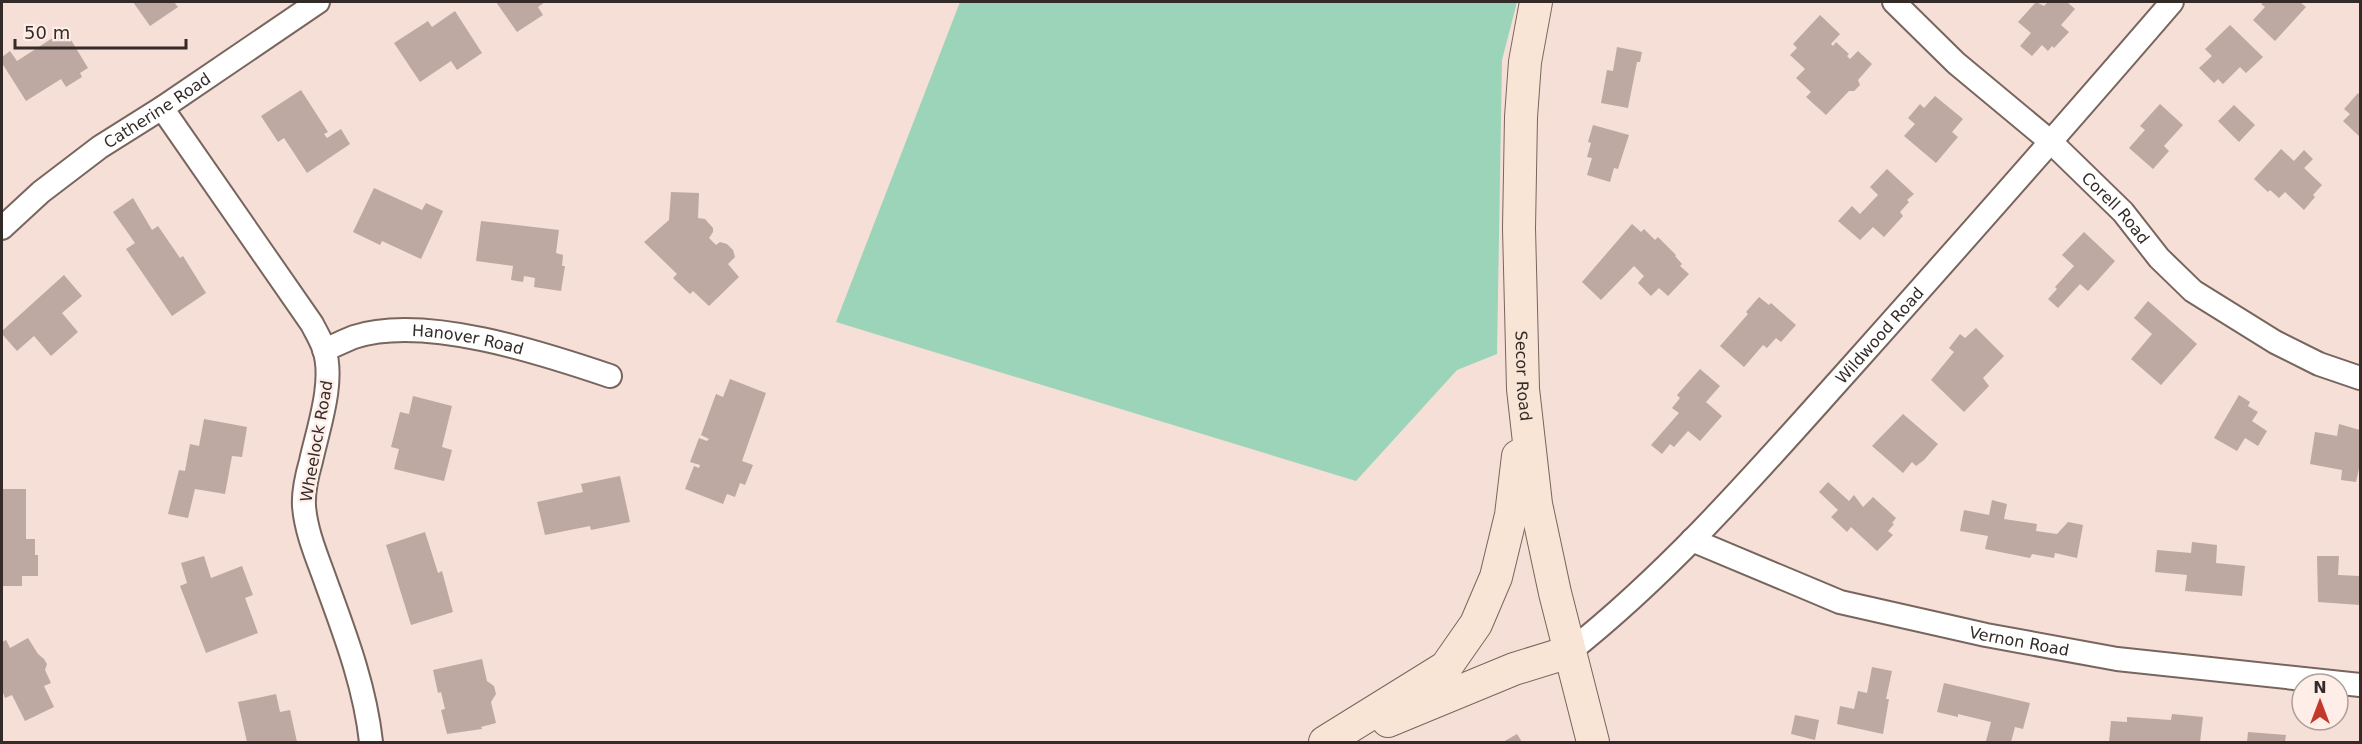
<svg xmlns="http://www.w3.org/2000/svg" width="2362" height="744" viewBox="0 0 2362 744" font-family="'DejaVu Sans',sans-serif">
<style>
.green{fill:#9cd4ba}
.building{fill:#bda9a1}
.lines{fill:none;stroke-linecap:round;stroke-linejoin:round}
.street-casing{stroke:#78665e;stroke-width:26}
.secondary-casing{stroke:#78665e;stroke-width:34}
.street{stroke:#fff;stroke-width:22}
.secondary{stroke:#f9e5d6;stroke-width:32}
.labels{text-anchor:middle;stroke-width:5;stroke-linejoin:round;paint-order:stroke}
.street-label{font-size:16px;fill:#332b28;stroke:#ffede7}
</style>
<rect width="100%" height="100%" fill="#f5dfd7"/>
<!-- green -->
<path class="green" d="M960,2h557l-15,58 -5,294 -40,16 -101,111 -520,-159z"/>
<!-- building -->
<path class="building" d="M133,2h41l4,5 -28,19z
M496,2h49l-7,5 5,8 -26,17z
M2036,2l8,4 4,-4h19l8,7 -14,16 8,7 -15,16 -2,-2 -4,5 -6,-6 -10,11 -12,-10 11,-13 -13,-11z
M2264,2h36l6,5 -31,34 -22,-21 12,-13 -4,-3z
M455,11l27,42 -25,17 -6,-9 -31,21 -26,-39 34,-22 4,6z
M1820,15l20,19 -9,10 2,2 3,-4 13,12 -2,2 3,3 8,-8 14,13 -14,16 2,5 -6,6h-5l-23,24 -20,-18 5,-5 -15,-14 9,-9 -15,-14 7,-7 -4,-4z
M2230,25l33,32 -17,16 -6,-6 -17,17 -5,-5 -4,4 -15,-15 13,-12 -7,-7z
M65,30l23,38 -8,5 2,4 -16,10 -5,-8 -35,22 -24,-38v-6l8,-6 7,10z
M1617,47l25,5 -2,10h-3l-9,46 -27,-5 6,-33 6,1z
M301,90l27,42 -4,2 3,4 14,-9 9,15 -43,29 -23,-35 -6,4 -17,-26z
M2358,93l2,2v42l-17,-16 7,-7 -6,-5z
M1935,96l28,23 -11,13 6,5 -22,26 -32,-27 11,-12 -7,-6 12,-14 4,4z
M2160,104l23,21 -19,21 5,5 -16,18 -24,-21 16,-18 -5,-4z
M2234,105l21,20 -16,17 -21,-21z
M1593,125l36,10 -11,34 -4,-1 -4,14 -23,-7 5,-17 -5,-1 4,-14 -3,-1z
M2281,149l13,12 10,-11 9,9 -9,9 18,17 -9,10 2,2 -11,13 -19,-18 -6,6 -9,-8 -2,2 -14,-13z
M1887,169l27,25 -7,6 2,2 -9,10 3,4 -19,21 -11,-10 -13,13 -22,-19 14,-15 8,8 18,-19 -8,-8z
M374,188l48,22 4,-7 17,8 -22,48 -39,-18 -2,4 -27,-13z
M671,192l28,1 -1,25 7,1 8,9v4l-4,6 7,7 4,-3 7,2 6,6 2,7 -7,7 11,13 -30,29 -16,-15 -3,3 -17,-16 4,-4 -33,-32 25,-22z
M133,198l19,32 6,-4 22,32 3,-2 23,37 -34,23 -46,-67 9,-6 -22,-31z
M481,221l78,9 -3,23 7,2 -1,11h3l-4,25 -27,-4 1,-9 -11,-2 -1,6 -12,-2 2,-14 -37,-5z
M1632,224l9,8 3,-3 11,11 3,-3 18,18 -1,1 7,8 -2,2 9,8 -21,22 -9,-8 -8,8 -13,-13 6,-7 -10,-10 -33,34 -19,-18z
M2084,232l31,29 -27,30 -8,-7 -22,24 -10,-9 9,-10 -2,-2 19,-21 -12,-11z
M64,275l18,21 -20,17 16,19 -27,24 -17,-20 -17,15 -15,-17v-3z
M1759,297l10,8 2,-2 25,22 -15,17 -5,-4 -9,10 -4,-3 -19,22 -24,-21 28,-32 -2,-2z
M2148,301l49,43 -36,41 -30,-26 21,-25 -18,-16z
M1976,328l28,28 -21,22 6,8 -25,26 -33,-32 23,-28 -5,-4 11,-14 5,4z
M1700,369l20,17 -14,16 16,14 -22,25 -12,-10 -14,16 -4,-3 -8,10 -11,-9 28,-32 -7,-5 8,-10 -3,-3z
M730,379l36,14 -24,68 11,4 -8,20 -5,-2 -5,14 -8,-3 -4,10 -38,-15 9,-23 5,2 1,-3 -10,-3 9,-24 8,3 2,-2 -8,-4 15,-41 7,3z
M2239,395l11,7 -2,4 10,6 -6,9 15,10 -9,15 -13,-8 -8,13 -23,-13z
M413,396l39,10 -10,41 10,3 -8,31 -50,-12 5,-20 -8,-2 9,-35 9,2z
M1903,414l35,30 -14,16 -8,6 -4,-4 -9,11 -31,-27z
M204,419l43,8 -5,30 -10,-1 -7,38 -30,-5 -7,29 -20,-4 11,-44 6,1 5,-27 9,2z
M2339,424l21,6v34l-4,18 -15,-2 1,-10 -32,-6 5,-32 22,4z
M620,476l10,46 -39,8 -1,-4 -45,9 -8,-33 46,-10 -2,-8z
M1828,482l21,19 5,-6 9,12 10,-10 23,21 -4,5 2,1 -6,7 5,4 -16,16 -26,-24 -4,5 -16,-15 7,-7 -19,-18z
M2,489h24v50h9v16h3v21h-16v10h-20z
M1992,500l15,4 -3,15 33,5 -1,7 21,3 11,-12 15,3 -6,33 -22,-5 -1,5 -22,-4 -2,4 -45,-9 3,-13 -28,-5 4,-21 25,5z
M425,532l13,41 4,-2 11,41 -42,13 -25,-80z
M2192,542l25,3 -1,18 29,3 -3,30 -57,-5 2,-16 -32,-3 2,-22 34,3z
M204,556l7,22 31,-12 11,29 -8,3 13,35 -52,20 -26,-67 7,-3 -6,-20z
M2317,556h22l-1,19 22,1v29l-42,-3z
M28,638l10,16 6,5 3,5 -2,6 6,13 -7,3 10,21 -29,14 -13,-26 -7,3 -3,-8v-48l4,-2 4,8z
M482,659l5,22 7,5 2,8 -5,8 5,21 -15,4 1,2 -35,5 -6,-24 4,-1 -4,-17 -3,1 -5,-23z
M1872,667l20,4 -6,28h3l-6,35 -46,-10 3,-18 14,3 4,-18 9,2z
M1944,683l86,20 -7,26 -8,-2 -4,15 -25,-1 5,-19 -33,-8v3l-21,-5z
M276,694l4,18 10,-2 7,32h-50l-9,-40z
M2172,714l31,3 -3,25h-91l2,-21 16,1v-5l44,3z
M1795,715l24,5 -4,20 -24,-6z
M2248,732l38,3 -1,7h-38z
M1517,734l5,8h-19z"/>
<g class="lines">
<defs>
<g id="street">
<path id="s1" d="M1894,2l62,61 95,79 72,70 36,46 34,33 82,51 44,22 41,14"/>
<path d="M162,108l150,216c4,8 9,16 12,25 11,32 -6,80 -13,112 -4,14 -8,30 -7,45 2,27 14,53 23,79 19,52 38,102 44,157"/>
<path id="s2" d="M2,228l39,-36 59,-45 62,-39 156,-106"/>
<path id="s3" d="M324,350c10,-4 20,-9 30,-13 70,-23 188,16 256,39"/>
<path id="s4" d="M1692,540l148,62 146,33 131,24 243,26"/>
<path id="s5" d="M1569,652c105,-83 194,-187 283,-286 108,-121 215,-242 320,-364"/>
</g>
<g id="secondary">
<path id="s6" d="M1536,2l-11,60 -4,55 -2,111 4,161 13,115 19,89 38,149"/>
<path d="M1388,721l126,-52 55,-17"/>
<path d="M1325,742l121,-75 30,-43 20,-47 15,-62 7,-59"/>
</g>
</defs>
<!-- street casing -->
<use href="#street" class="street-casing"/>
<!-- secondary casing -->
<use href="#secondary" class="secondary-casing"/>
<!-- street -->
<use href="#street" class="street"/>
<!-- secondary -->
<use href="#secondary" class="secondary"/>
</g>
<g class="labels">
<!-- street labels -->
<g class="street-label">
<text dy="6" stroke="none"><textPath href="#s2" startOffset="195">Catherine Road</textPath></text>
<text dy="6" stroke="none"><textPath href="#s1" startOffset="303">Corell Road</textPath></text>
<text dy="6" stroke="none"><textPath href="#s5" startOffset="444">Wildwood Road</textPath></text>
<text dy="6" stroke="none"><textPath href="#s3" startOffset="148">Hanover Road</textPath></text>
<text dy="6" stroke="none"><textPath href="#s6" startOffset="375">Secor Road</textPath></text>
<text transform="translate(316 441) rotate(-80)" y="6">Wheelock Road</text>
<text dy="6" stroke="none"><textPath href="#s4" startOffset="344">Vernon Road</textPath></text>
</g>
</g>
<!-- border -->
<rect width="2362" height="744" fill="none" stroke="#332b28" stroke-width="6"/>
<!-- north arrow -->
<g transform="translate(2320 702)"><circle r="28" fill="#ffede7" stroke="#ad9f9b" stroke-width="1.5"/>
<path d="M0-4.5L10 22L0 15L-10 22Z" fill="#c4372b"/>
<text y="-9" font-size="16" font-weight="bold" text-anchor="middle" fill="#332b28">N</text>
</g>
<!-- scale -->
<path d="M15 39v9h171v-9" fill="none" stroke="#332b28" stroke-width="3"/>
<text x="24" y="39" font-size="18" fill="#332b28" stroke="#ffede7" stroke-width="4.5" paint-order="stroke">50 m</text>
</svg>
